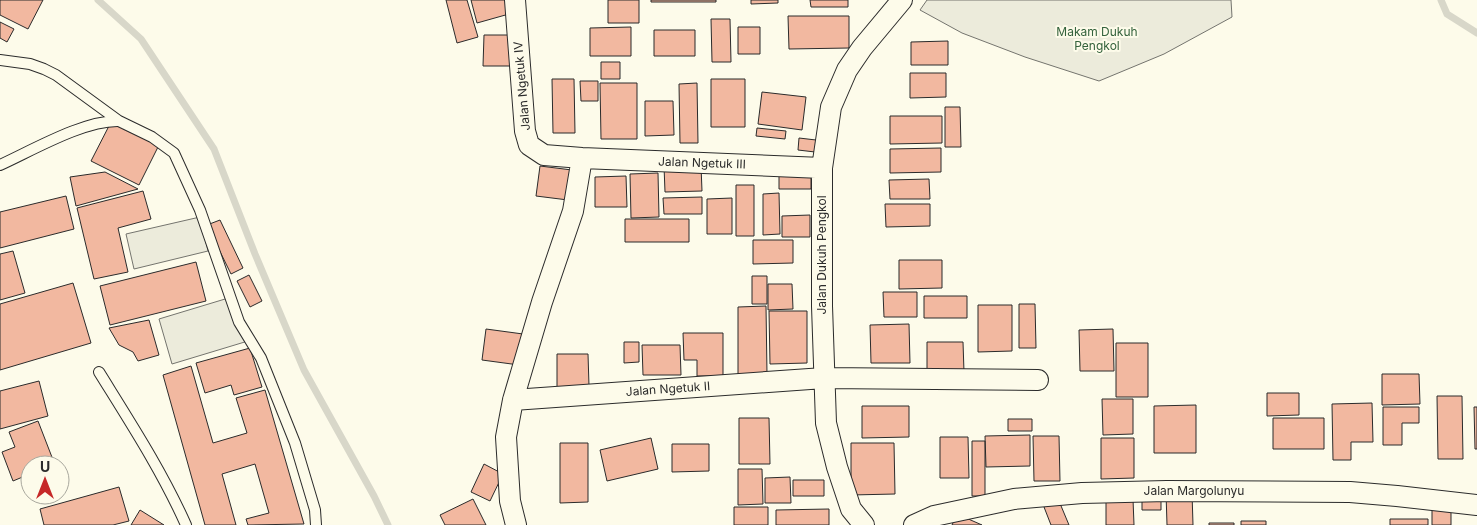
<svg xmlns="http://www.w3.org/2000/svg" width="1477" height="525" viewBox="0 0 1477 525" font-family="Inter,sans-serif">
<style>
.green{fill:#ecebdb;stroke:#74746e}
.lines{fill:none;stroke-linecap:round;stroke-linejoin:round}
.stream{stroke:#d8d7c9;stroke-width:7}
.building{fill:#f2b8a0;stroke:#2b2b2b}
.lane-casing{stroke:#2b2b2b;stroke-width:12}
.street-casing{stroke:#2b2b2b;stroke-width:22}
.lane{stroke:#fdfbea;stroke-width:10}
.street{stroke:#fdfbea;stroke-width:20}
.labels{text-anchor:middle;stroke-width:4;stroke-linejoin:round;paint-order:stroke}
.park-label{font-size:12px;fill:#34623c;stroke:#fdfbea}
.street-label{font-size:12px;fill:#2b2b2b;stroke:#fdfbea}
</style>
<rect width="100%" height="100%" fill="#fdfbea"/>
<!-- green -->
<path class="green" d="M927,0h304l1,17 -68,37 -65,27 -74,-24 -63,-24 -42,-23z
M200,217l8,34 -74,18 -8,-35z
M235,296l13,45 -76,23 -13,-45z"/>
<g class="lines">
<!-- stream -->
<path class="stream" d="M98,0l43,39 73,110 41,105 49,116 70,126 14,29
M1441,0l6,14 30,19"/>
</g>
<!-- building -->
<path class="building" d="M0,0h43l-15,29 -28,-14z
M446,0h21l11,37 -21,6z
M471,0h34l4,14 -32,9z
M608,0h31v23h-31z
M651,0h65v2h-65z
M751,0h27v3l-27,1z
M810,0h38v7h-37z
M788,16h61v32l-60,1z
M711,19h19l1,43h-19z
M0,22l14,7 -7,13 -7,-4z
M631,27v29h-41v-28z
M738,27h22v27h-22z
M654,30h41v26h-41z
M484,35h27v31h-28z
M948,41v24h-37v-23z
M601,62h19v17h-19z
M910,73h36v24l-36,1z
M552,79h22l1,54h-22z
M711,79h34v48h-34z
M580,81h18v20h-17z
M600,83h37v56h-36z
M697,83l1,60h-18l-1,-59z
M762,92l44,5 -4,33 -44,-6z
M645,101h28l1,34 -29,1z
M945,107h15l1,40h-16z
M890,116h52v27l-52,1z
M111,122l48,23 -20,40 -48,-24z
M757,128l29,3 -1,8 -29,-3z
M799,138l17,2 -1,12 -17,-2z
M941,148v24l-51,1v-24z
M540,166l32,4 -4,30 -32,-4z
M664,166h37l1,25 -37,1z
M105,172l33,17 -62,17 -6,-29z
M658,173l1,44 -28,1 -1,-44z
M779,174h32v15h-32z
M626,176l1,31h-32v-30z
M929,179l1,20h-40l-1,-19z
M736,185h18v51h-18z
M143,191l8,28 -33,9 10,44 -34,7 -17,-71z
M779,193l1,41 -17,1v-41z
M66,196l8,33 -74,19v-36z
M702,197v17h-38l-1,-16z
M732,198v36h-25v-35z
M885,204h45v22l-44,1z
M810,215v22h-28v-21z
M625,219h64v23h-64z
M220,220l23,48 -12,6 -24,-49z
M753,240h40v23l-40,1z
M13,251l12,42 -25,7v-46z
M899,260h43v28l-43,1z
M196,262l10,39 -96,24 -10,-39z
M249,275l13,26 -12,6 -13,-26z
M752,276h15v28h-15z
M73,283l18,60 -91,27v-66z
M768,284h24l1,25 -25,1z
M883,292h34v25h-33z
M924,296h43v22h-43z
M1019,304h16l1,44h-17z
M978,305h34v46l-34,1z
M766,306l1,68h-29v-67z
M769,311h38v52l-37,1z
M149,320l10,35 -21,6 -5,-9 -14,-7 -10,-17z
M909,324l1,39h-39l-1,-38z
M486,329l37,5 -4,31 -37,-5z
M1113,329l1,42h-34l-1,-41z
M683,333h40v43h-26v-16h-13z
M624,342h15v20l-15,1z
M927,342h36l1,30h-37z
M1116,343h32v54h-32z
M642,345h38l1,30h-38z
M250,348l12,39 -28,8 -3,-10 -26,8 -9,-30z
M557,354h31l1,32 -32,1z
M191,366l22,77 34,-10 -11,-35 29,-8 39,134 -56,1 -2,-6 23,-6 -14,-49 -33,10 14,51h-31l-42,-150z
M1382,374h37l1,30 -38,1z
M39,381l9,35 -48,13v-38z
M1267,393h32v22l-32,1z
M1437,396h25l1,63h-25z
M1102,399h31v35l-30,1z
M1372,403l1,39h-22v18h-18l-1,-56z
M1196,405v48h-42v-47z
M862,406h47v31l-47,1z
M1383,407h36v16h-17v22h-19z
M1474,407h3v42h-2z
M739,418h30l1,46h-31z
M1273,418h51v31h-51z
M1008,419h24v12h-24z
M38,421l17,44h-25v23l-5,-12 -12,5 -11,-29 13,-5 -6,-15z
M1030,435v31l-44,1 -1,-31z
M1033,436h26l1,45h-26z
M940,437h28l1,41h-29z
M651,438l7,31 -51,12 -7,-31z
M1101,438h33v40l-33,1z
M972,441h13v55h-13z
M560,443h28v59l-28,1z
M851,443h43l1,51 -44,1z
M672,444h37v27l-37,1z
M484,464l19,10 -13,27 -19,-9z
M738,469h24l1,35 -25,1z
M790,477l1,26h-26v-25z
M793,480h31v16h-31z
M119,487l10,34 -16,4h-69l-4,-16z
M1142,492h19v18h-19z
M1166,492h26l1,33h-26z
M33,495h17l-15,6z
M473,499l13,26h-41l-5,-10z
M1106,499h27l1,26h-28z
M1059,501l10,24h-18l-7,-18z
M734,507h34v18h-34z
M829,509v16h-53v-15z
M1432,509h19v16h-19z
M140,510l24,15h-33z
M957,514l25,11h-30z
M1390,519h38v6h-38z
M1241,521h25v4h-25z
M1209,523h25v2h-25z"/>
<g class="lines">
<defs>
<path id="lane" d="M0,60l30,4 14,5 12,6 63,46 33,16 22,16 26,57 39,112 22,36 34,85 20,67 1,15
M0,165c33,-15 84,-45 119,-44
M99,372c31,50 63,99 87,153"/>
<path id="street" d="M515,0l10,131 4,14 15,10 38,3 240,10
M513,400l311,-22 214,2
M516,525l-6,-24 -4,-64 7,-37 29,-98 31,-91 9,-53
M864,525l-13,-16 -14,-42 -11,-44 -4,-117v-138l9,-61 16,-37 15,-22 40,-48
M914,525l20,-9 80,-17 68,-6 85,-2 183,1 47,4 80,9"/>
</defs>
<!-- lane casing -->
<use href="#lane" class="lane-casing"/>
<!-- street casing -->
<use href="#street" class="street-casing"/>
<!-- lane -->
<use href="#lane" class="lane"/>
<!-- street -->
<use href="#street" class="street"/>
</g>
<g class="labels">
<!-- park labels -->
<g class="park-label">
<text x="1097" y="36">Makam Dukuh<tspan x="1097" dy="14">Pengkol</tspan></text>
</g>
<!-- street labels -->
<g class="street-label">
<text transform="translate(522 86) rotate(-95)" y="4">Jalan Ngetuk IV</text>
<text transform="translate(702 163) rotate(2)" y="4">Jalan Ngetuk III</text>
<text transform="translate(822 255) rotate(-90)" y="4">Jalan Dukuh Pengkol</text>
<text transform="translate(668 389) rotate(-4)" y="4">Jalan Ngetuk II</text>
<text x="1194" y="495">Jalan Margolunyu</text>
</g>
</g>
<!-- north arrow -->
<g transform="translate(45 480)"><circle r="24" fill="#fdfbea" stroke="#a9a89e"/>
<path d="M0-4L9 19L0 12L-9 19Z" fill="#c62828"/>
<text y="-8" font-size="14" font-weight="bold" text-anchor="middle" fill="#2b2b2b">U</text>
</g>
</svg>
